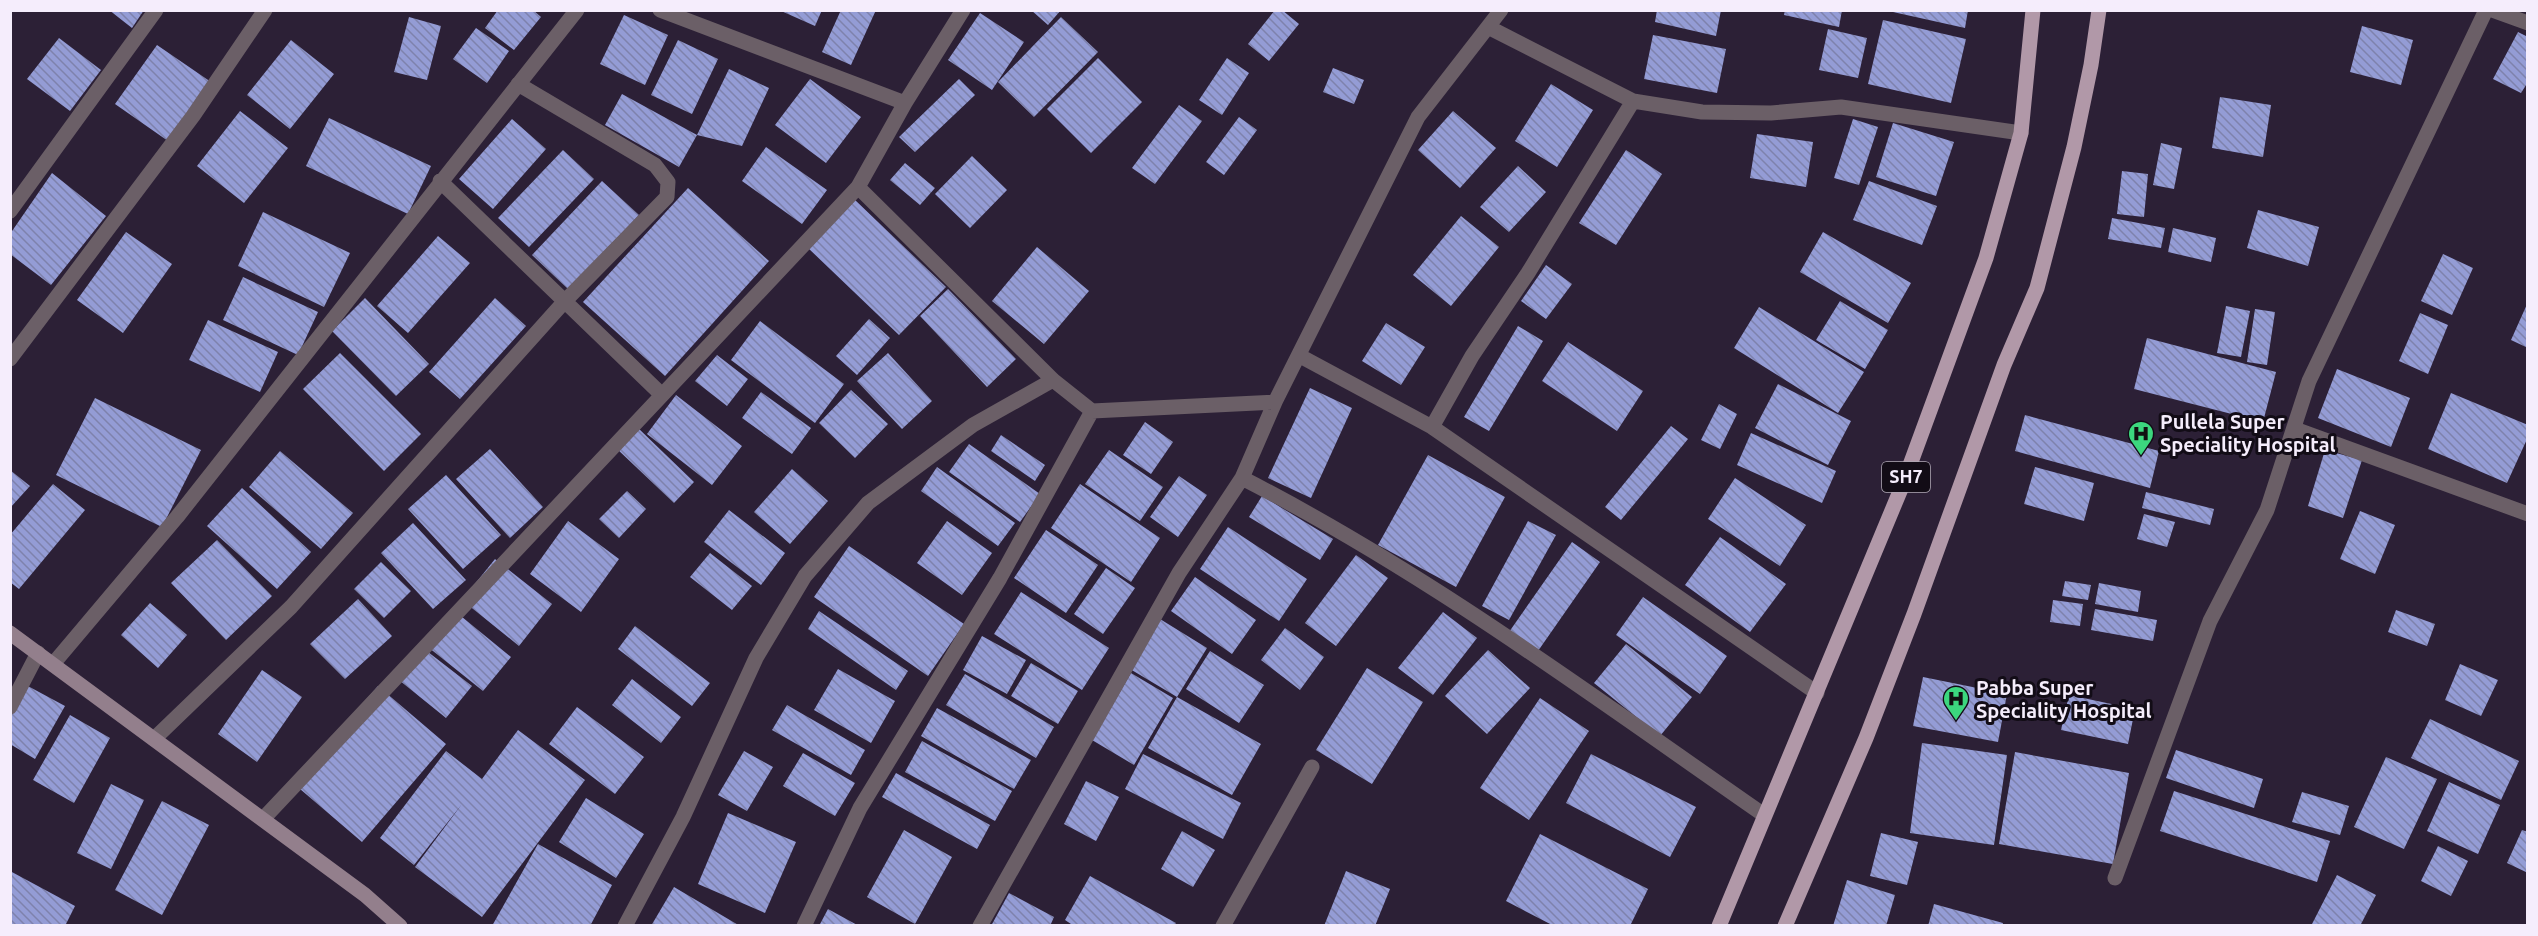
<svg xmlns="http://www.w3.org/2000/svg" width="2538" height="936" viewBox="0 0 2538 936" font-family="Ubuntu,sans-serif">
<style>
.building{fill:url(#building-back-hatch)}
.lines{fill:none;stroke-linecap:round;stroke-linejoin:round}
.street{stroke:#6b5f67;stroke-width:15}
.secondary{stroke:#937f8c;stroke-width:15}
.primary{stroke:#b198a8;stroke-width:15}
.labels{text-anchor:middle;stroke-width:6;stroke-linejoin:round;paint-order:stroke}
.shield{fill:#120c16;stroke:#b1aab7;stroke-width:1.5}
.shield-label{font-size:18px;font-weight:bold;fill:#f5edfc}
.poi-label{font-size:20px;font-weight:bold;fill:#f5edfc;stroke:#120c16;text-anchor:start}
</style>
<defs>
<pattern id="building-back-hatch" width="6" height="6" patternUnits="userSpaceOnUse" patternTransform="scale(1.5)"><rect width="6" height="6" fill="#949cd5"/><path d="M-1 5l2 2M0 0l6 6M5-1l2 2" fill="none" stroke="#7e82ac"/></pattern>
</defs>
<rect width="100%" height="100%" fill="#2c2036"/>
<!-- building -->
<path class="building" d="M109,10h35l-12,18z
M498,10h35l8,7 -27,33 -29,-22z
M779,10h43l-7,16z
M841,10h35l-25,55 -29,-13z
M1031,10h30l-13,15z
M1275,10h7l17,14 -30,37 -21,-17z
M1657,10h64l-5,26 -61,-14z
M1785,10h57l-3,17 -55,-12z
M1884,10h84l-3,18z
M980,13l44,29 -32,48 -44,-30z
M624,15l44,20 -23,50 -45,-21z
M409,17l32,9 -14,54 -33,-8z
M1061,17l37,35 -64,65 -36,-35z
M1883,20l83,19 -15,64 -83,-19z
M2362,26l51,14 -12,45 -51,-13z
M476,28l33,23 -22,32 -34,-24z
M1828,29l39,9 -9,40 -39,-8z
M2518,32l10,5v45l-7,11 -28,-14z
M1653,35l73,14 -9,44 -73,-14z
M59,38l42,32 -31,41 -43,-32z
M291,40l43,34 -44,55 -43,-34z
M678,40l40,19 -26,55 -41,-19z
M157,45l54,37 -43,59 -53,-37z
M1098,58l44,44 -51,51 -44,-44z
M1227,58l22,15 -27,42 -23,-15z
M1333,68l31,12 -10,24 -31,-12z
M729,69l40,19 -27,58 -45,-11z
M810,79l51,38 -35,46 -51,-38z
M959,79l16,16 -60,57 -16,-15z
M1551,84l42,26 -36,57 -42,-26z
M622,94l75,41 -18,32 -74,-42z
M2220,97l51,8 -8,52 -51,-9z
M1179,105l23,16 -47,63 -23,-16z
M240,111l48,37 -44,55 -47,-37z
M1453,111l43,37 -36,40 -42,-38z
M1239,117l18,13 -33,45 -18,-13z
M329,118l102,48 -23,48 -102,-48z
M512,119l34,30 -53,60 -34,-30z
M1853,119l25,8 -19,58 -25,-7z
M1893,123l61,19 -18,54 -60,-19z
M1757,134l56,8 -7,45 -56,-9z
M2161,143l21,5 -8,41 -21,-4z
M766,147l61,43 -25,34 -60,-43z
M563,150l31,29 -65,68 -31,-29z
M1626,150l36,24 -46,71 -37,-22z
M972,156l35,34 -37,38 -35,-34z
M905,163l30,25 -15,17 -30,-25z
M1518,166l28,26 -37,40 -29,-25z
M2122,171l26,3 -4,43 -27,-3z
M52,173l54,43 -55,69 -41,-31v-20z
M602,181l37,34 -71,74 -36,-34z
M1869,181l68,25 -15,39 -69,-25z
M688,188l81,73 -104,115 -82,-74z
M854,199l92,88 -47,48 -92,-88z
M2258,210l61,17 -11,39 -61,-18z
M263,212l87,41 -26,54 -86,-41z
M1461,216l38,31 -48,59 -38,-31z
M2112,218l53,10 -4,20 -53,-9z
M2173,228l43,10 -5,24 -43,-10z
M126,232l46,32 -49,69 -46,-33z
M1823,232l88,51 -23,40 -88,-51z
M438,236l32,27 -62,70 -31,-27z
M1037,247l52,44 -45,53 -52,-43z
M2443,254l30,14 -21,47 -31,-14z
M1546,265l26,19 -26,35 -25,-18z
M243,277l75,35 -20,43 -75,-35z
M948,289l68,70 -29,28 -67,-71z
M365,298l64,66 -33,32 -64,-65z
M495,298l31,28 -66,73 -31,-27z
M1840,301l48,29 -23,39 -49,-29z
M2528,302v46l-17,-8z
M2226,306l24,5 -9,46 -24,-4z
M1759,307l105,65 -26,41 -104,-65z
M2255,309l20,3 -8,53 -20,-3z
M2420,313l28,12 -20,49 -29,-13z
M869,319l21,19 -33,37 -21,-19z
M208,320l70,32 -18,40 -71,-32z
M760,321l84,63 -29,39 -84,-63z
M1386,323l39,24 -24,38 -39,-24z
M1518,326l25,15 -54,90 -25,-14z
M2147,338l129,34 -13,50 -129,-33z
M1568,342l75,49 -26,40 -75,-50z
M340,353l81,81 -37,37 -81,-82z
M888,353l44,48 -30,28 -45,-48z
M717,355l31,24 -21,27 -32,-25z
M2337,369l73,29 -19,49 -73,-29z
M1778,384l73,37 -23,44 -73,-37z
M1310,388l42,20 -41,90 -43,-20z
M851,390l37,34 -33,34 -36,-35z
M761,392l50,36 -19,26 -50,-36z
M2451,393l77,32v12l-21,46 -79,-34z
M676,395l66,51 -30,39 -65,-51z
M95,398l106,52 -39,77 -106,-52z
M1719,404l18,10 -17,35 -19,-9z
M2025,415l134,36 -9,37 -135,-37z
M1145,422l28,20 -22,32 -28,-19z
M1671,426l17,13 -67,81 -16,-13z
M637,427l57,55 -20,21 -58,-55z
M1751,433l85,38 -14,32 -85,-38z
M1001,435l44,30 -10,16 -44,-30z
M969,444l71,50 -20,28 -71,-50z
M490,449l53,58 -33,31 -54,-59z
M1109,450l54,37 -23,34 -55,-37z
M2325,450l37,10 -19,58 -35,-12z
M280,451l73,62 -32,36 -72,-62z
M1428,455l77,42 -49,90 -78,-42z
M937,467l78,56 -17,23 -77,-55z
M2035,467l59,16 -10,38 -60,-17z
M792,469l36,32 -38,43 -36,-32z
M10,470l20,16 -20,22z
M446,475l55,60 -38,34 -55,-60z
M1179,476l28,19 -29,42 -28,-20z
M1735,478l71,47 -26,41 -72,-47z
M53,484l32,26 -66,79 -9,-7v-47z
M1080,484l80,54 -29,44 -80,-54z
M242,488l69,64 -34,37 -70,-63z
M627,491l19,18 -27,29 -20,-19z
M2146,492l68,17 -4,16 -68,-17z
M1262,496l71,43 -13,21 -71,-43z
M729,510l56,43 -24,32 -57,-43z
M2360,511l35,14 -20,49 -35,-15z
M2144,514l31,8 -8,25 -30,-8z
M568,521l51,38 -38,53 -51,-38z
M947,521l45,32 -30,42 -45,-32z
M1528,521l28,14 -47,85 -27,-14z
M413,523l53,57 -33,29 -52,-56z
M1228,527l79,52 -28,42 -79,-52z
M1046,530l52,35 -32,48 -52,-35z
M1720,537l66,47 -36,48 -65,-47z
M217,540l55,56 -46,44 -55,-57z
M1572,542l28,20 -62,89 -29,-19z
M849,546l115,78 -36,52 -114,-79z
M710,553l42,33 -20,24 -42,-33z
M1356,555l32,23 -52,68 -31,-23z
M495,559l57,45 -33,42 -57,-46z
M381,562l30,29 -27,27 -30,-29z
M1106,568l29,20 -32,46 -29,-20z
M1195,577l61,43 -24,34 -61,-43z
M2065,581l26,4 -3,15 -26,-4z
M2099,583l42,8 -3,21 -43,-8z
M1021,592l88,56 -27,42 -88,-56z
M1643,597l84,59 -27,38 -84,-59z
M358,599l34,37 -47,43 -35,-35z
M2053,600l30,4 -3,22 -30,-4z
M150,603l37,32 -29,33 -37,-33z
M2095,609l62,11 -4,21 -62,-11z
M2396,610l39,14 -8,22 -39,-14z
M819,611l89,60 -12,19 -88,-61z
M456,612l55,45 -28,34 -55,-44z
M1443,612l34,26 -44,57 -35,-27z
M1160,619l47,29 -30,49 -47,-28z
M635,626l75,57 -18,23 -74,-57z
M1285,628l39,29 -24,33 -39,-30z
M982,636l44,24 -19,34 -44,-24z
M1626,644l66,53 -32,39 -66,-53z
M419,645l53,41 -26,32 -52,-42z
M1488,650l42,38 -43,46 -42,-38z
M1210,651l54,34 -25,38 -53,-34z
M1031,663l47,28 -20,33 -47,-28z
M2460,664l38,16 -17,36 -36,-16z
M1367,668l56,34 -51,82 -56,-34z
M838,669l57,32 -24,42 -57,-33z
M262,670l40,27 -45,65 -39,-28z
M1131,673l42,25 -39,67 -42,-25z
M965,674l89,53 -18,31 -90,-53z
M1923,677l84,17 -9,48 -85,-16z
M632,679l49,38 -20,26 -49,-38z
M26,685l39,21 -30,53 -25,-15v-31z
M378,686l68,58 -84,98 -69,-59z
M2069,695l66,14 -7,35 -67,-14z
M1177,697l84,47 -29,51 -84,-47z
M1540,698l49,33 -60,89 -49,-32z
M787,705l78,45 -14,25 -79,-45z
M577,707l67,50 -29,37 -66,-50z
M937,708l94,52 -17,29 -93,-53z
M70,715l40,23 -36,65 -41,-23z
M2430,719l89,42 -18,39 -90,-42z
M518,730l67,50 -103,137 -67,-50 47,-63 -48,61 -34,-27 66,-87 36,28z
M922,741l90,50 -17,30 -90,-49z
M1922,743l85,12 -13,90 -84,-12z
M2176,750l87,29 -9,29 -88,-30z
M744,751l29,16 -26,44 -29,-16z
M2015,752l114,21 -16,91 -114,-20z
M803,753l52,30 -20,33 -52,-30z
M1143,754l98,49 -18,36 -98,-50z
M1591,754l105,53 -26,50 -104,-54z
M2386,757l51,22 -33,70 -50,-22z
M896,773l94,52 -13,24 -95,-52z
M1086,781l33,16 -23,44 -32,-17z
M2449,782l51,23 -22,49 -51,-23z
M111,784l33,16 -33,69 -34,-16z
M2174,791l156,50 -13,41 -157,-51z
M2302,792l47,14 -9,29 -48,-13z
M586,798l58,36 -28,44 -57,-36z
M162,801l47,24 -47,90 -47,-25z
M728,813l68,29 -31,71 -67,-29z
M904,830l48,27 -37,67 -48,-27z
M2522,830l6,2v41l-21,-10z
M1182,831l33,19 -22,37 -32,-18z
M1881,833l37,9 -11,43 -37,-9z
M1540,834l108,55 -18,37h-76l-48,-25z
M538,844l74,41 -22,41h-98z
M2438,846l30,15 -17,35 -30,-15z
M10,871l65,35 -10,20h-55z
M1346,871l44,18 -15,37h-51z
M2337,875l39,20 -16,31h-49z
M1090,876l86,47 -2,3h-100l-9,-6z
M1847,880l48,15 -9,31h-53z
M674,887l66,39h-89z
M1009,893l45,24 -4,9h-59z
M1934,904l69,19v3h-75z
M828,909l31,17h-40z"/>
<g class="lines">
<!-- street -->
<path class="street" d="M660,10l245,93
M963,10l-58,93 -47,84 195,193 39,31 183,-9 143,-285 83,-107
M2492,10l36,13
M1488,27l145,74 69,11 69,1 70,-6 180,26
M440,181l222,214
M10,211l146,-201
M1300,356l132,71 385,266
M10,359l183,-243 72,-106
M1432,427l40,-71 56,-83 105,-172
M2295,429l233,85
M1242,478l33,-76
M53,664l124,-147 400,-507
M10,707l28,-54
M154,739l137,-132 273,-305 103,-105 1,-15 -13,-17 -137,-81
M263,819l595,-632
M2115,878l95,-257 57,-111 42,-129 177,-371
M625,926l58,-109 73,-159 49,-82 63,-73 105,-78 80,-45
M804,926l56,-118 140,-230 92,-167
M980,926l199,-353 63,-95c184,94 352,219 522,337
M1223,926l89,-159"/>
<!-- secondary -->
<path class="secondary" d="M10,633l355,262 35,31"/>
<!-- primary -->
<path class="primary" d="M1719,926l184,-442 83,-226 35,-125 12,-123
M1785,926l81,-188 48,-124 90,-249 33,-77 37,-141 17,-82 8,-55"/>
</g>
<!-- icons -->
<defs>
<symbol id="hospital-pin" viewBox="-11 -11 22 30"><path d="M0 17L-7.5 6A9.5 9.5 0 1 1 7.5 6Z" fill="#3cd77e" stroke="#120c16"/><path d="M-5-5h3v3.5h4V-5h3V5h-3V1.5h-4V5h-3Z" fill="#111"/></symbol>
</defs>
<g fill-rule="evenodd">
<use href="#hospital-pin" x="2126" y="419" width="30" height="40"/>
<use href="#hospital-pin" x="1941" y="684" width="30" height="40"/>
</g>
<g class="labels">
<!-- shield labels -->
<rect class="shield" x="1882" y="462" width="48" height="30" rx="4.5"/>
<g class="shield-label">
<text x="1906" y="483">SH7</text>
</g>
<!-- poi labels -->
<g class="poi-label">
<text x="2160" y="429">Pullela Super<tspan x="2160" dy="23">Speciality Hospital</tspan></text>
<text x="1976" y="695">Pabba Super<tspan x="1976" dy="23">Speciality Hospital</tspan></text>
</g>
</g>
<!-- border -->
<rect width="2538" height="936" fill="none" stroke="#f5edfc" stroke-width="24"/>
</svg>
